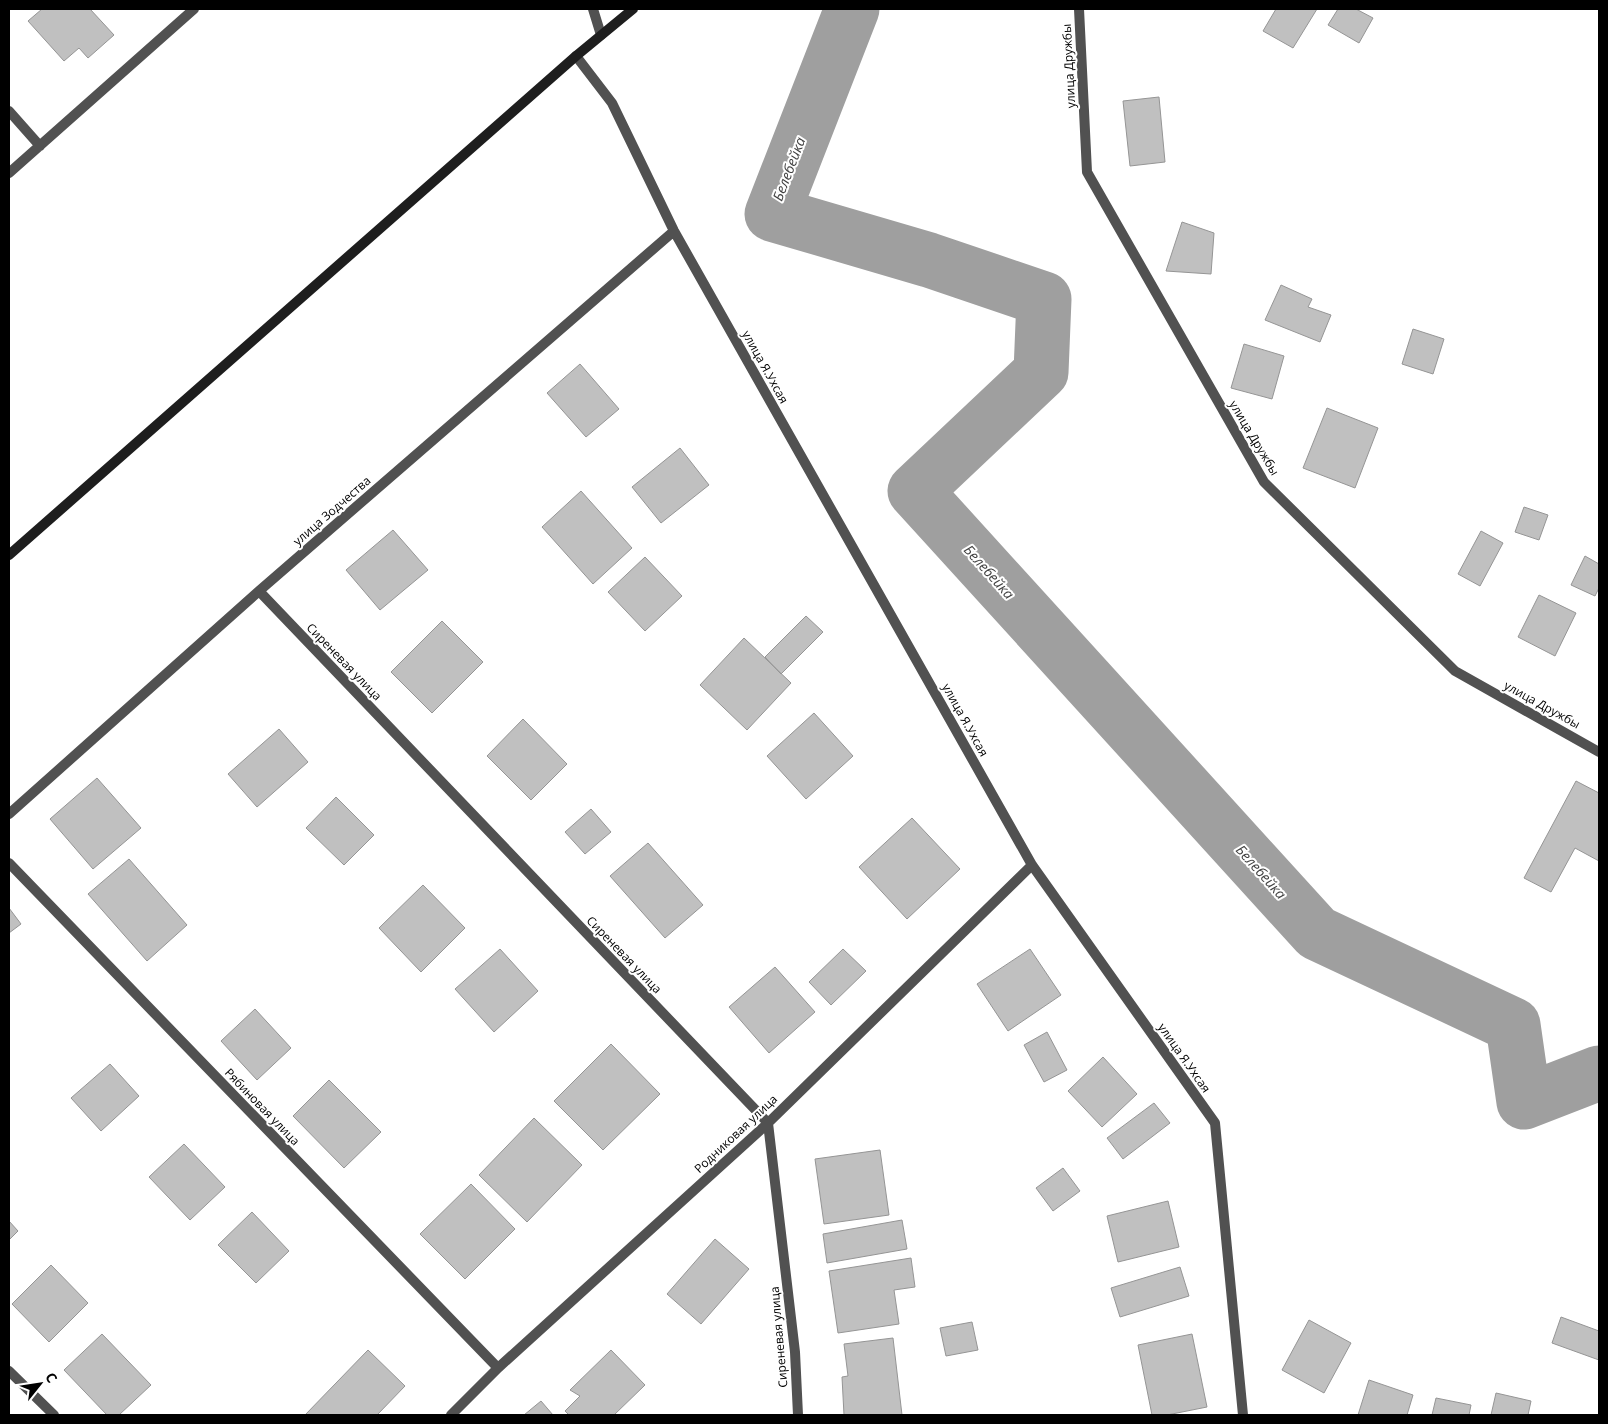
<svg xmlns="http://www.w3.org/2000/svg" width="1608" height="1424" viewBox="0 0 1608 1424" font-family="'Open Sans',sans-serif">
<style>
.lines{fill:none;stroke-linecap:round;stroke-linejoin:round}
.river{stroke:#9f9f9f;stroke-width:55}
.building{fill:#c0c0c0;stroke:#959595}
.street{stroke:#515151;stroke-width:10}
.secondary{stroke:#1e1e1e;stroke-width:10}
.labels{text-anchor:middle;stroke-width:4;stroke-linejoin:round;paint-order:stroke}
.street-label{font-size:12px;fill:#000;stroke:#fff}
.water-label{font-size:14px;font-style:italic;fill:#404040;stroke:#fff}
</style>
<rect width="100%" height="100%" fill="#fff"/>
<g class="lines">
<!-- river -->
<path class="river" d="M852,9l-80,205 157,46 115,39 -3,73 -126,119 402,442 196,92 11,77 75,-29"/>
</g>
<!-- building -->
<path class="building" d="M42,9h48l24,26 -26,23 -9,-10 -15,13 -36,-40z
M1276,9h41l-24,39 -30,-17z
M1338,9h18l17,9 -14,25 -31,-18z
M1159,97l6,65 -35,4 -7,-65z
M1182,222l32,11 -3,41 -45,-3z
M1281,285l31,14 -4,8 23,8 -11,27 -55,-22z
M1413,329l31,10 -11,35 -31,-10z
M1244,344l40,12 -12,43 -41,-11z
M580,364l39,45 -33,28 -39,-44z
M1327,408l51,20 -23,60 -52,-20z
M680,448l29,37 -48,38 -29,-36z
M581,491l51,57 -39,36 -51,-57z
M1524,507l24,8 -9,25 -24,-8z
M393,530l35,40 -48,40 -34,-40z
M1481,531l22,12 -23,43 -22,-12z
M1585,556l14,8v24l-4,8 -24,-11z
M645,557l37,39 -37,35 -37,-39z
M1539,595l37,18 -21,43 -37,-19z
M806,616l17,16 -42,42 -16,-17z
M442,621l41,41 -51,51 -41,-41z
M744,638l47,45 -44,47 -47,-45z
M814,713l39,43 -47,43 -39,-43z
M523,719l44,45 -36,36 -44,-44z
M279,729l29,33 -51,45 -29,-33z
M97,778l44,50 -48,41 -43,-50z
M1576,781l23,12v68l-24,-13 -24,44 -27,-14z
M336,797l38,38 -30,30 -38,-37z
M591,809l20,23 -26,22 -20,-22z
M912,818l48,51 -53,50 -48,-52z
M648,843l55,62 -38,33 -55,-62z
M129,859l58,66 -40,36 -59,-67z
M423,885l42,43 -44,44 -42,-44z
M9,908l12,16 -12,9z
M500,949l38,42 -44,41 -39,-43z
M843,949l23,22 -35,34 -22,-23z
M1030,949l31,46 -53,36 -31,-47z
M775,967l40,45 -46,41 -40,-46z
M255,1009l36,39 -34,32 -36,-39z
M1047,1032l20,38 -23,12 -20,-37z
M611,1044l49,50 -57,56 -49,-49z
M1103,1057l34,37 -35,33 -34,-36z
M110,1064l29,32 -38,35 -30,-33z
M329,1080l52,52 -37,36 -51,-52z
M1154,1103l16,20 -47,36 -16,-21z
M534,1118l48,47 -55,57 -48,-47z
M184,1144l41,43 -35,33 -41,-43z
M880,1150l9,65 -65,9 -9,-65z
M1063,1168l17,23 -27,20 -17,-23z
M471,1184l44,45 -50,50 -45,-45z
M1168,1201l11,46 -61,15 -11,-46z
M252,1212l37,39 -33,32 -38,-38z
M902,1220l5,29 -80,14 -4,-29z
M9,1221l9,10 -9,9z
M715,1239l34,30 -48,55 -34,-30z
M911,1258l4,29 -21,3 5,34 -61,9 -9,-62z
M51,1265l37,38 -39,39 -37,-38z
M1180,1267l9,29 -69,21 -9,-29z
M1561,1317l38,14v29l-47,-17z
M1309,1320l42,23 -27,50 -42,-23z
M972,1322l6,28 -32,6 -6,-28z
M102,1334l49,51 -32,30h-12l-43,-45z
M1192,1334l15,73 -40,8h-15l-14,-70z
M893,1338l9,77h-58l-2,-38 6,-1 -4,-32z
M368,1350l37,36 -28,29h-72z
M611,1350l34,35 -31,30h-45l-4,-4 15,-15 -10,-6z
M1369,1380l44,15 -6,20h-49z
M1496,1393l35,8 -3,14h-37z
M1436,1398l35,7 -2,10h-37z
M541,1401l12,14h-29z"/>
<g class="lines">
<!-- street -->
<path class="street" d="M593,9l8,26
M1079,9l8,163 177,310 191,189 144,81
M576,56l36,47 62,128 358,634 183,258 28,292
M9,111l31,35
M9,173l185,-164
M259,591l509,532 27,229 3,63
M9,814l250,-223 415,-360
M9,863l489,505
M9,1371l45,44
M451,1415l47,-47 270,-245 264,-258"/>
<!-- secondary -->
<path class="secondary" d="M9,555l567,-499 57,-47"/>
</g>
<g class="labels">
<!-- street labels -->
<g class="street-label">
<text transform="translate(1069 66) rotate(-93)" y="4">улица Дружбы</text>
<text transform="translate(765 367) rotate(61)" y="4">улица Я.Ухсая</text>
<text transform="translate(1254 438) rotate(59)" y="4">улица Дружбы</text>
<text transform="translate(332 511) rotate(-41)" y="4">улица Зодчества</text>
<text transform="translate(344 662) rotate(46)" y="4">Сиреневая улица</text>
<text transform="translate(1542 705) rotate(29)" y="4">улица Дружбы</text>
<text transform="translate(965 720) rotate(61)" y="4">улица Я.Ухсая</text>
<text transform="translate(624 955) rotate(46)" y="4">Сиреневая улица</text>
<text transform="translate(1184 1058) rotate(55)" y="4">улица Я.Ухсая</text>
<text transform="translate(262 1107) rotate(46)" y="4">Рябиновая улица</text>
<text transform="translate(736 1134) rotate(-43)" y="4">Родниковая улица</text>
<text transform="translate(779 1337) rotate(-95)" y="4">Сиреневая улица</text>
</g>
<!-- water labels -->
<g class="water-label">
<text transform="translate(789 169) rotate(-69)" y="5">Белебейка</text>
<text transform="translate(989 572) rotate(48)" y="5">Белебейка</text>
<text transform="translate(1261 872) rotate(48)" y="5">Белебейка</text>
</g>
</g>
<!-- border -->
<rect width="1608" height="1424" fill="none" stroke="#000000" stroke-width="20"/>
<!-- north arrow -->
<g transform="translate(40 1384) rotate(60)" stroke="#ffffff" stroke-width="4" paint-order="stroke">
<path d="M0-4L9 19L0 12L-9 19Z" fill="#000000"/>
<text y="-8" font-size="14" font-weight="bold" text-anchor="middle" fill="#000000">С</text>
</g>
</svg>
